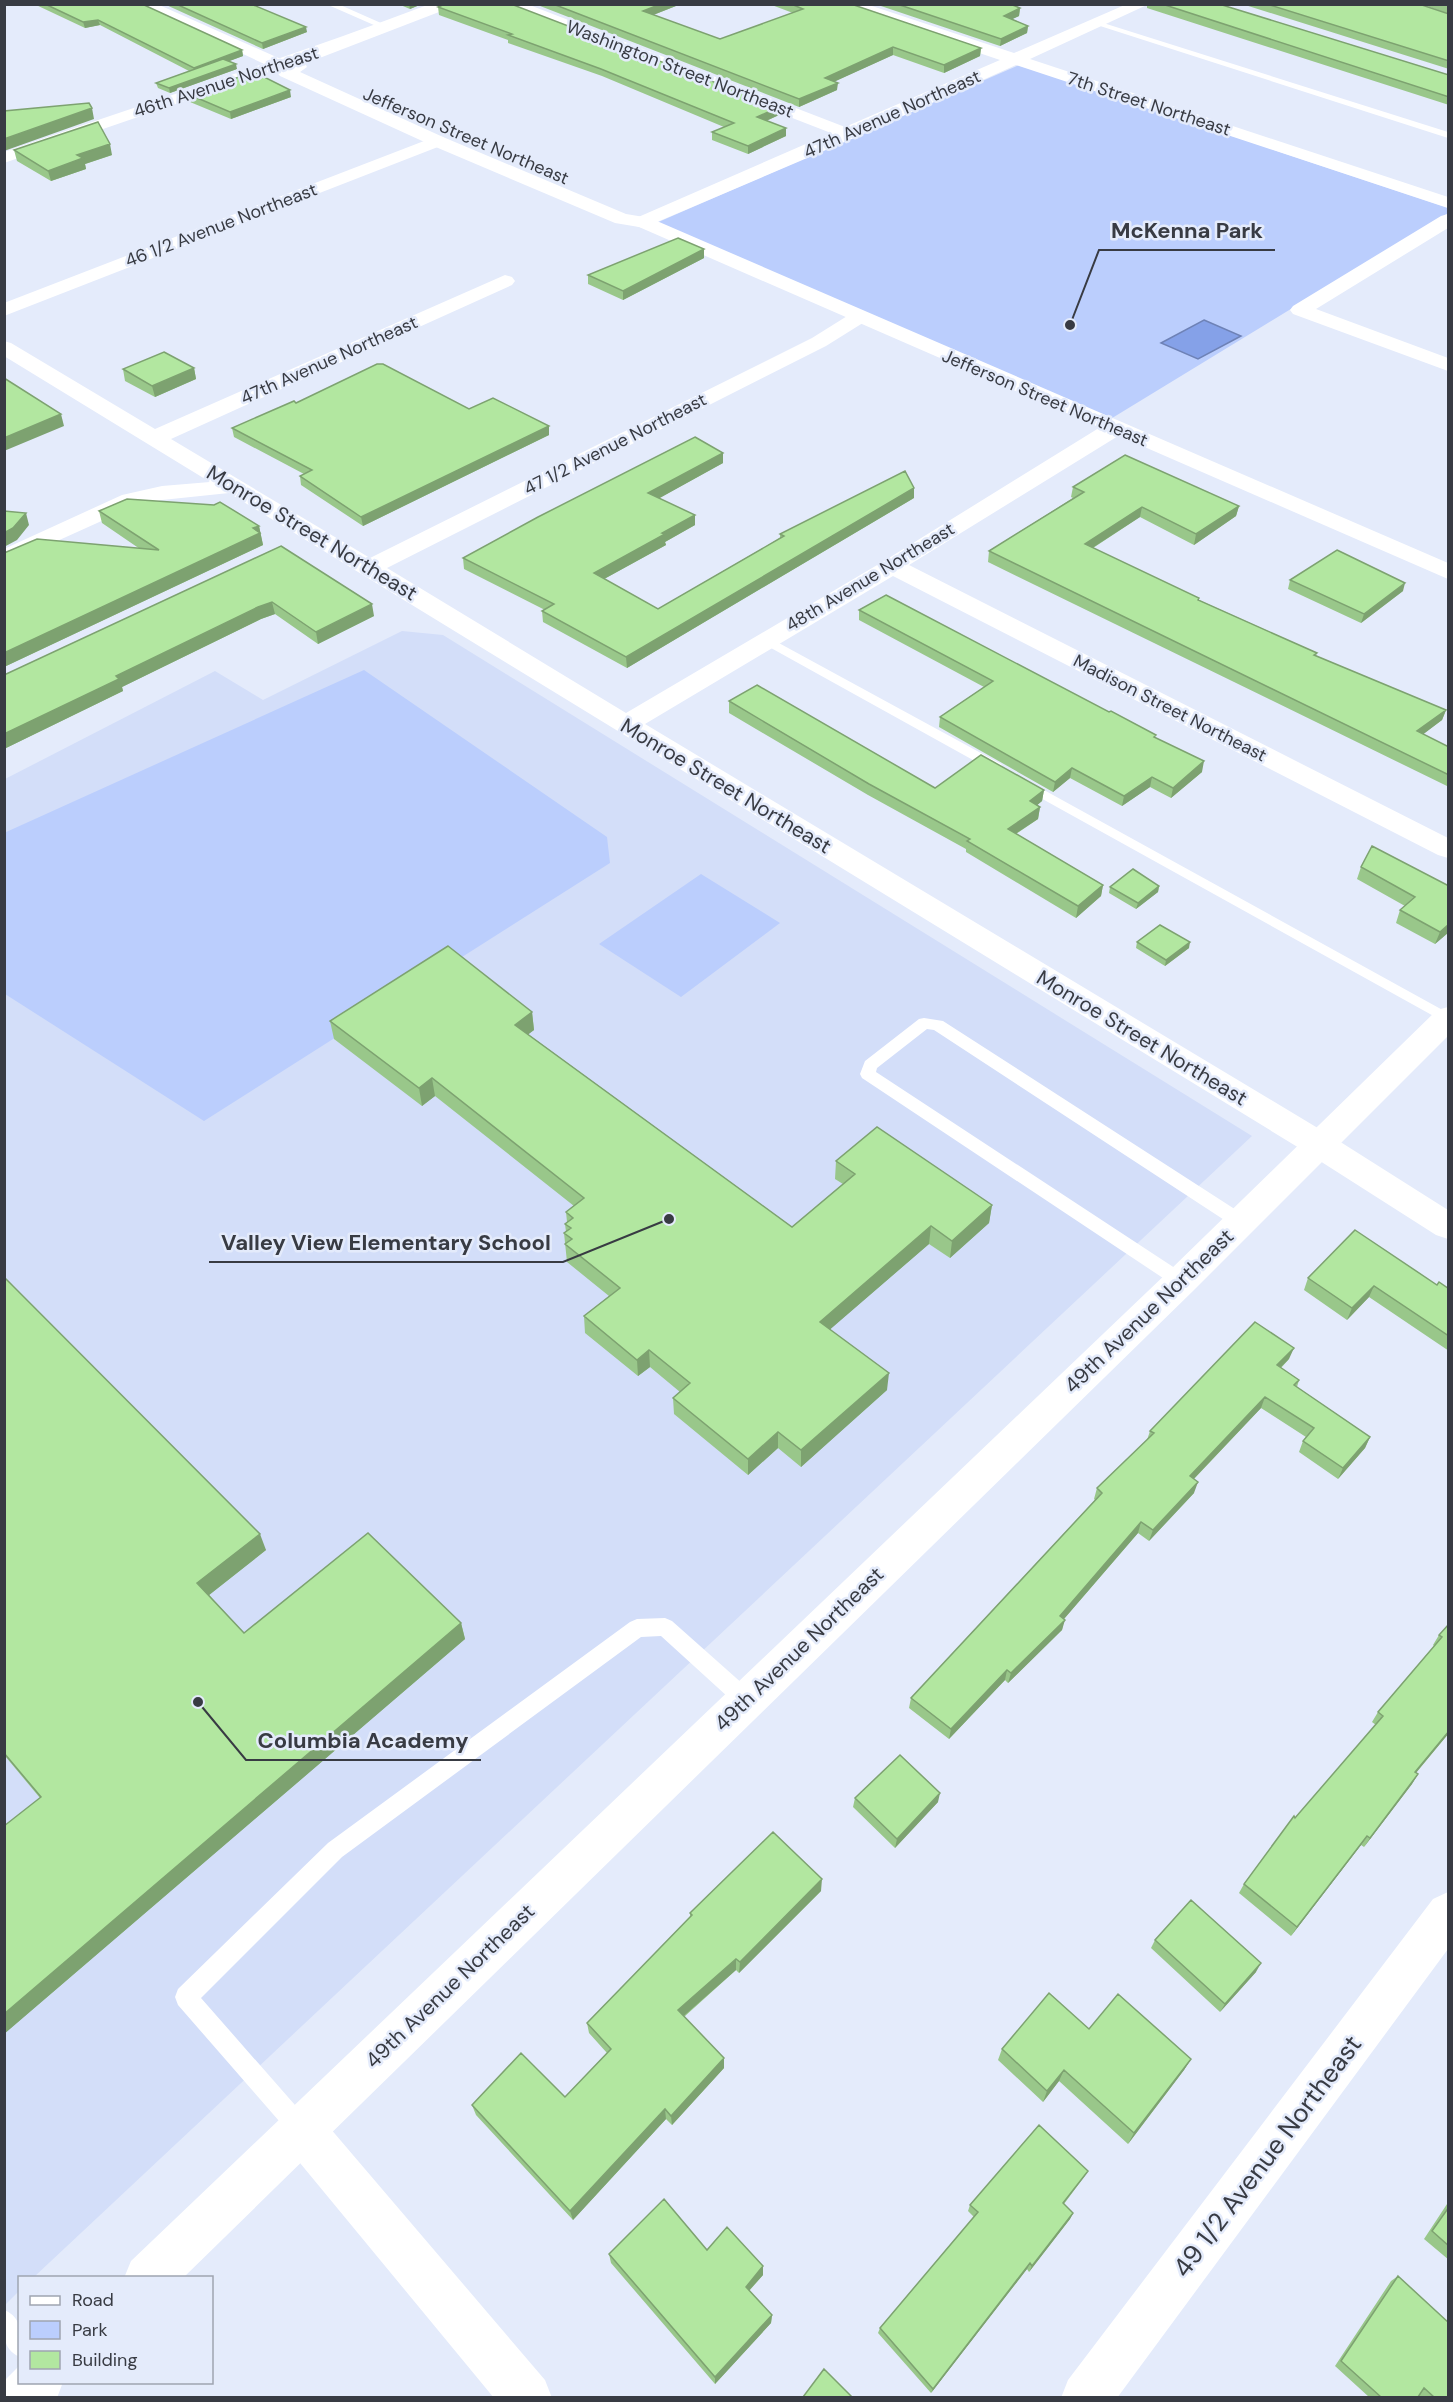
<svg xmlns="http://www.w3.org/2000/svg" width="1453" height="2402" viewBox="0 0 1453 2402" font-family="'DM Sans',sans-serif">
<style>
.built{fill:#d3def9}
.green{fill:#bbcefd}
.water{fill:#85a1e8;stroke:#6e82b6;stroke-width:1.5}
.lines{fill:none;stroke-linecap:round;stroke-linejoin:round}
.lane{fill:#fff;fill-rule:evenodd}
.street{fill:#fff;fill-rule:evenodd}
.secondary{fill:#fff;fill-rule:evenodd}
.wall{fill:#99c78a}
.shaded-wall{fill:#7da270}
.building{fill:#b2e7a0;stroke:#7da270;stroke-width:1.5}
.labels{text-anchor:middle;stroke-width:5;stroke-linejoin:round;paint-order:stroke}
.far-street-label{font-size:18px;fill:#383b43;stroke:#e4ebfb}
.street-label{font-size:21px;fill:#383b43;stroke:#e4ebfb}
.near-street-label{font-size:26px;fill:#383b43;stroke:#e4ebfb}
.leader{fill:none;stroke:#383b43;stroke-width:2}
.callout-dot{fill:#383b43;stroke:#e4ebfb;stroke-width:2}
.callout-label{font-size:22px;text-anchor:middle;font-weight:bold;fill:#383b43;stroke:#e4ebfb;stroke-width:5;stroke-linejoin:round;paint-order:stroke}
</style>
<rect width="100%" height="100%" fill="#e4ebfb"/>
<!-- built -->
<path class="built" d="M402,631l41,4 809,501 -1218,1141 -14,1 -1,13 -14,14v-1526l210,-108 48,29z"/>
<!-- green -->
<path class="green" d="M1019,65l429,143v5l-344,210 -457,-196z
M364,670l243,167 3,26 -406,258 -199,-127 -1,-161z
M701,874l79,49 -99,74 -82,-53z"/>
<!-- water -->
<path class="water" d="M1204,320l37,16 -43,23 -37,-16z"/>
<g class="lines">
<!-- lane -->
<path class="lane" d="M326,4h12l52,23 -7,2z
M1097,21l351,111v6l-351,-113z
M766,636l235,128 2,3 -7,4 -5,-1 -229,-127 -2,-3 2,-3z
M1024,779l424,234v11l-429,-238 -2,-3z
M924,1018l19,3 304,196 2,5 -2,5 -6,1 -6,-1 -301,-197 -7,-1 -50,39 -1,4 311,204 3,5 -3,5 -6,2 -6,-2 -313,-208 -2,-4 5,-13 54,-42z
M665,1618l7,3 81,72 3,7 -3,7 -7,2 -7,-2 -78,-71 -20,1 -299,220 -141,141 108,123 4,8 -4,8 -8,4 -8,-4 -115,-132 -3,-8 3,-8 150,-146 302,-221 7,-3z
M4,2310c21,8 16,29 16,47 -20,-8 -16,-29 -16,-47z"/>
<!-- street -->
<path class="street" d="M430,4h24l-2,3 -135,52 -51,14 -262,90v-11c142,-49 286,-95 426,-148z
M503,4h24l318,123 155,-67 -157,-53 -2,-3h25l148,49 113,-49h22l-119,55 418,138v11l-432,-143 -162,73 -211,90 -7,-2 -2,-4 2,-4 195,-85 -326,-126z
M437,136l6,1 3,4 -3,4 -439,171v-13z
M1448,214v14l-132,81 132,49v13l-155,-57 -3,-4 3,-4 148,-90z
M505,275l7,2 3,4 -3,4 -341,154 199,119 442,-220 40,-25h14l3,4 -3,4 -40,25 -439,222 239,145 258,-152 223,-138 8,-2 8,2 3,5 -3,5 -214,132 539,273v20l-10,-3 -545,-279 -248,148 686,412 117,74v29l-12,-4 -127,-81 -1080,-661 -67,7 -25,5 -133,60v-16l118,-54 40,-9 48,-4 -206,-126v-15l7,2 144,86z
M1448,1892v57l-331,449h-56l7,-18 365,-481z
M302,2107l16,7 227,266 7,18h-58l-208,-252 -7,-16 7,-16z"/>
<!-- secondary -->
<path class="secondary" d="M135,4h22l126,56 22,3 2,4 -7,5 143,65 183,77 24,4 798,345v16l-809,-352 -24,-4 -184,-78 -151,-69 -7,-8z
M1448,1007v29l-255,255 -1010,987h-59l7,-17 1038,-990 268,-261z
M20,2365v17h43l-6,16h-53l1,-18z"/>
</g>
<!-- wall -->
<path class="wall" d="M34,4h108l100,46 1,6 -14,5 8,8 -67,24 -12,-5 -2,-5 33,-12 -89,-46 -15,3z
M164,4h87l56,28 -44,17z
M398,4h24l-12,5z
M535,4h146l-28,11 67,24 73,-26 -24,-9h82l130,44 -1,8 -36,17 -51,-18 -58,26 2,9 -38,17z
M875,4h135l10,4 -1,8 -7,3 16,7 -1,7 -27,13z
M1147,4h72l230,71v30l-302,-97z
M1242,4h177l30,10v55z
M1421,4h28v10z
M438,7l341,100v8l-13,6 20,7v8l-38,18 -36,-14v-8l12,-5 -122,-51 -94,-33v-3l-69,-25z
M188,94l103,3 -60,22 -41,-17z
M14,150l98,5 -27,9 1,5 -35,12 -34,-20z
M704,249v9l-81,42 -35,-16v-9z
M194,368l2,11 -41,18 -30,-16 -2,-12z
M296,403l173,6 80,17v9l-186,91 -62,-41 -1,-9 4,-2 -70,-37 -2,-9z
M723,453v10l-64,35 36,27 -30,17 1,3 -62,34 54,30 122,-71v-4l134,-36 -287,170 -84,-46 -1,-11 3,-1 -81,-41 -1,-11z
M1073,487l166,19 -3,10 -42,29 -54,-28 -47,31 106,52 118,53 -1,3 130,54 -4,10 -19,14 26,13v37l-2,2 -459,-224 1,-11 84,-53 -2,-1z
M99,511l160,15 4,19 -259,122v-114l136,-4 -38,-26z
M281,546l93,70 -56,28 -43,-30 -14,5 -139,68 1,4 -119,58v-74z
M1290,580l113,11 -42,32 -73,-34z
M859,610l297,128 46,34 -31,26 -21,-11 -28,19 -52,-28 -17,14 -114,-65 1,-10 44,-30 -125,-67z
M729,701l206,87 109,2 -2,11 -5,4 3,2 -2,12 -22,15 87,51 -2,11 -25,22 -110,-66v-3l-98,-54 -139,-82z
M1361,867l88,19v46l-14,12 -39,-21 4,-13 5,-4 -48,-27z
M1159,886l-1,6 -22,17 -27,-16 1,-6z
M1137,942l52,6 -24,18 -29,-18z
M532,1012l2,18 -6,4 264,193 51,-43 -8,-5 1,-18 156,44 -3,18 -39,35 -21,-14 -99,85 57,61 -86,77 -23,-19 -30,27 -74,-61 -1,-16 7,-6 -30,-25 -12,9 -53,-43 -1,-17 25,-20 -42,-34 -3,-29 2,-1 -1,-8 2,-2 -1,-10 8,-6 -139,-110 -13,10 -88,-67 -4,-18z
M4,1277l262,273 -57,45 35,38 217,-10 4,16 -461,395v-208l36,-28 -35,-42 -1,1z
M1308,1278l129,7 12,4v62l-80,-54 -22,23 -43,-30z
M1289,1359l-8,9 18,12 -2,7 73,50 -5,11 -27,31 -39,-27 4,-11 3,-4 -45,-29 -67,71v14l-45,48 -11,-8 -74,86 -2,11 -54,53 -3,-3 -56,59 -40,-31 2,-10 184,-198 -1,-1 3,-11 50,-48 3,-9z
M1449,1624v109l-33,40 2,1 -6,10 -48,63 -3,-2 -70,91 -52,-43 5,-9 51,-66 81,-93 -4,-3 6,-10 56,-66 -1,-1 6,-10z
M855,1798l83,4 -43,46 -42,-41z
M821,1891l-82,82 -3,-3 -52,47 40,51 -52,57 -6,-6 -93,101 -97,-105 -4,-10 93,-8 42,-44 -18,-20 -2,-10 103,-106v-4z
M1155,1940l101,32 -36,40 -69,-64z
M1002,2049l189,10 -7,11 -56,74 -69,-63 -16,21 -45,-42z
M1088,2171l-4,6 -20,27 9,9 -3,6 -41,53 -2,-3 -96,124 -53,-60 2,-5 94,-111 -6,-6 2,-6z
M1449,2201v59l-25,-21z
M707,2250l56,16v9l-14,16 23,24 -1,8 -56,61 -104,-121 -2,-9z
M1398,2276l51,121h-28l-2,-1 -1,1h-49l-34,-31 56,-85z"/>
<!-- shaded-wall -->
<path class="shaded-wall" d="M409,4h13l-12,5z
M661,4h20l-38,15v-8z
M1020,8l-1,8 -15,7v-7z
M98,20l2,5 -15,3 -2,-6z
M1028,26l-1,7 -27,13 1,-7z
M306,27l1,5 -44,17 -1,-6z
M893,47v8l-68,31v-8z
M981,48l-1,8 -36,17v-8z
M242,50l1,6 -48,18 -1,-6z
M236,64l1,5 -67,24 -1,-5z
M838,83l-1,7 -38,17v-8z
M290,90l1,7 -60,22 -1,-7z
M779,107v8l-22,10v-8z
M92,108l2,11 -90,32v-12z
M786,128v8l-38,18v-8z
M110,144l2,11 -27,9 1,5 -35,12 -3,-10 29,-16z
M704,249v9l-81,42v-9z
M194,368l2,11 -41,18 -3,-11z
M61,414l3,12 -60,25v-13z
M549,426v9l-186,91 -2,-9z
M723,453v10l-74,41 -1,-11z
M914,488v10l-287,170 -1,-11z
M1239,506l-3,10 -42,29 2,-11z
M1142,507l-2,10 -57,37 2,-10z
M26,513l3,12 -12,15 -13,7v-14z
M695,515v10l-30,17 1,3 -71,39 -1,-11 68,-40z
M259,526l4,19 -259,122v-14z
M1405,583l-2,8 -42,32 3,-9z
M272,602l3,12 -14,5 -139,68 1,4 -119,58v-15l112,-58 142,-69z
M372,604l2,12 -56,28 -2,-12z
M1446,710l-4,10 -29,22 4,-11z
M1204,761l-2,11 -31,26 2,-10z
M1072,768l-2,10 -17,14 2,-10z
M1152,777l-2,10 -28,19 2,-10z
M1044,790l-2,11 -14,12 2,-12z
M1040,807l-2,12 -32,21 2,-11z
M1103,885l-2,11 -25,22 2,-12z
M1159,886l-1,6 -22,17 2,-6z
M1449,924v8l-14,12 5,-12z
M1190,942l-1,6 -24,18 1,-6z
M532,1012l2,18 -17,13 -2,-18z
M432,1078l3,18 -13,10 -3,-18z
M992,1205l-3,18 -39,35 2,-17z
M931,1226l-2,18 -110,95 1,-17z
M1374,1286l-5,11 -22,23 5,-12z
M1294,1348l-5,11 -17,17 5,-11z
M649,1350l1,17 -12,9 -1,-16z
M889,1373l-2,17 -86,77v-17z
M1265,1397l-4,11 -75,79 4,-11z
M778,1432v16l-30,27v-16z
M1370,1437l-5,11 -27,31 5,-11z
M1198,1482l-4,11 -45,48 4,-11z
M1141,1522l-3,11 -81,94 3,-11z
M260,1534l6,16 -62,49 -7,-16z
M1065,1620l-3,10 -54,53 3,-10z
M461,1623l4,16 -461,395v-20z
M1007,1670l-2,10 -56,59 2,-10z
M1449,1731v2l-40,48 6,-9z
M1418,1774l-6,10 -48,63 6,-9z
M940,1793l-2,9 -43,46 2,-9z
M1367,1836l-6,9 -70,91 6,-9z
M822,1879l-1,12 -82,82 1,-11z
M736,1959v11l-58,51v-11z
M1261,1963l-5,9 -36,40 5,-8z
M724,2058v10l-52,57 -1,-9z
M1191,2059l-7,11 -56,74 6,-11z
M1064,2070l-5,11 -16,21 4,-11z
M665,2109l1,10 -93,101 -3,-9z
M1073,2213l-3,6 -41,53 3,-6z
M1030,2263l-3,6 -96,124 2,-4z
M763,2266v9l-18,20 1,-8z
M772,2315l-1,8 -56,61v-7z"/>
<!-- building -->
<path class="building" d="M45,4h97l100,46 -48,18 -96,-48 -15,2z
M176,4h75l55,23 -44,16z
M445,4h66l268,103 -22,10 29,11 -38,18 -36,-14 22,-9 -133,-54 -93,-34 4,-1 -74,-27z
M553,4h108l-18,7 77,28 83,-30 -12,-5h60l130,44 -37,17 -51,-18 -68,31 13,5 -39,16z
M897,4h113l10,4 -16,8 24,10 -27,13z
M1162,4h57l230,71v22z
M1267,4h152l30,10v47z
M223,59l13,5 -67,24 -13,-5z
M254,72l36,18 -60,22 -42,-18z
M89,103l3,5 -88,31v-28z
M98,122l12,22 -33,11 6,3 -35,13 -34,-21z
M678,238l26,11 -81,42 -35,-16z
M164,352l30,16 -42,18 -29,-17z
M377,364h6l86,45 24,-11 56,28 -188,91 -61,-41 12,-6 -80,-42 62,-27 2,2z
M4,378l57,36 -57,24z
M695,437l28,16 -75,40 47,22 -33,18 3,1 -71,39 64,36 126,-73 -4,-2 125,-63 9,17 -288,169 -84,-46 12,-7 -91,-46 75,-41z
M1125,455l114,51 -43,28 -54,-27 -57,37 114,54 -1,2 119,53 -3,2 132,55 -29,21 32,16v28l-460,-224 95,-59 -11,-5z
M127,499l87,6 6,-3 39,24 -6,2 7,5 -256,120v-100l33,-14 122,11 -60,-39z
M4,511l22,2 -13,15 -9,5z
M281,546l91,58 -56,28 -44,-30 -14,5 -142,69 3,3 -115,55v-59z
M1337,550l68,33 -41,31 -74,-34z
M886,595l223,117 2,-1 45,24 -2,2 50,24 -31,27 -21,-11 -28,19 -52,-28 -17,14 -115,-65 53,-36 -134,-71z
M757,685l178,103 46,-33 63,35 -14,11 10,6 -32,22 95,56 -25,21 -111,-65 3,-2 -101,-55 -140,-83z
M1372,846l77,40v38l-9,8 -40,-22 15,-13 -54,-30z
M1133,869l26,17 -21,17 -28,-16z
M1160,925l30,17 -24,18 -29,-18z
M448,946l84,66 -17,13 277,202 63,-53 -19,-13 41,-34 115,78 -40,36 -21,-15 -111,96 69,51 -88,77 -23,-18 -30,27 -75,-61 17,-15 -41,-33 -12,10 -53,-44 36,-28 -55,-44 7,-5 -8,-6 7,-5 -6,-4 8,-6 -7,-6 18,-14 -152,-120 -13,10 -89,-67z
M1355,1230l82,55 2,-3 10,7v47l-75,-50 -22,22 -44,-30z
M4,1277l256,257 -63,49 47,50 124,-100 93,90 -457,391v-188l37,-29 -37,-44z
M1255,1322l39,26 -17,17 22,15 -5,5 76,52 -27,31 -40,-27 11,-13 -49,-31 -75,79 8,6 -45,48 -12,-8 -81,94 5,4 -54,53 -4,-3 -56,59 -40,-31 191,-205 -5,-5 57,-55 -4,-2z
M1449,1624v107l-34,41 3,2 -48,64 -3,-2 -70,91 -53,-43 50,-68 1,2 88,-102 -5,-4 64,-75 -3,-2z
M900,1755l40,38 -43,46 -42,-41z
M773,1832l49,47 -82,83 -4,-3 -58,51 46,48 -53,58 -6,-7 -95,102 -98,-106 49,-52 44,44 46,-48 -24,-26 105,-108 -2,-2z
M1191,1900l70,63 -36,41 -70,-64z
M1049,1993l40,36 29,-35 73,65 -57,74 -70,-63 -17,21 -45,-42z
M1039,2125l49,46 -25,32 10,10 -41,53 -2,-3 -97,126 -53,-61 98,-116 -8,-7z
M664,2199l43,51 20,-23 36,39 -17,21 26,28 -57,62 -106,-123z
M1449,2207v39l-17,-15z
M1398,2276l51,47v74h-15l-10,-9 -6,9h-37l-40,-36z
M824,2369l28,28h-49z"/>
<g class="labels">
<!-- far-street labels -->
<g class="far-street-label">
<text transform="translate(680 69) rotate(21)" y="6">Washington Street Northeast</text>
<text transform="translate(226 82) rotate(-18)" y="6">46th Avenue Northeast</text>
<text transform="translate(1149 104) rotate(18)" y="6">7th Street Northeast</text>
<text transform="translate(892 114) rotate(-24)" y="6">47th Avenue Northeast</text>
<text transform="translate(466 136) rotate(23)" y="6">Jefferson Street Northeast</text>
<text transform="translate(221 225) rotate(-21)" y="6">46 1/2 Avenue Northeast</text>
<text transform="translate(329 360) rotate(-24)" y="6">47th Avenue Northeast</text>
<text transform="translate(1045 398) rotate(23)" y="6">Jefferson Street Northeast</text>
<text transform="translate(615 444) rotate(-27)" y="6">47 1/2 Avenue Northeast</text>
<text transform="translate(870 577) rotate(-31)" y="6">48th Avenue Northeast</text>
<text transform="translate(1170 708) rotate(27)" y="6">Madison Street Northeast</text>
</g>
<!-- street labels -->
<g class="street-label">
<text transform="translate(312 533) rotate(31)" y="7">Monroe Street Northeast</text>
<text transform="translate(726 786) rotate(31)" y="7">Monroe Street Northeast</text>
<text transform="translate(1142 1038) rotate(31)" y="7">Monroe Street Northeast</text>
<text transform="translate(1149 1311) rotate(-44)" y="7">49th Avenue Northeast</text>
<text transform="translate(799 1649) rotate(-44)" y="7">49th Avenue Northeast</text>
<text transform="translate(450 1986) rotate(-44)" y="7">49th Avenue Northeast</text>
</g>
<!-- near-street labels -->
<g class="near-street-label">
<text transform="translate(1267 2156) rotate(-53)" y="9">49 1/2 Avenue Northeast</text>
</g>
</g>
<!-- callouts -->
<path class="leader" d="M1070 325L1099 250H1275M669 1219L563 1262H209M198 1702L246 1760H481"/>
<g class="callout-dot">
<circle cx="1070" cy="325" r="6"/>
<circle cx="669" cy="1219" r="6"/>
<circle cx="198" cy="1702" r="6"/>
</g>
<g class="callout-label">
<text x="1187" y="238">McKenna Park</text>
<text x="386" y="1250">Valley View Elementary School</text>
<text x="363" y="1748">Columbia Academy</text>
</g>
<!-- border -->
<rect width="1453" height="2402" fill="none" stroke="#383b43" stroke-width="12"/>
<!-- legend -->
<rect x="18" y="2276" width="195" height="108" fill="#e4ebfb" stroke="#9fa5b1" stroke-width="1.5"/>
<rect x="30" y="2296" width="30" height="9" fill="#ffffff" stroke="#9fa5b1" stroke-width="1.5"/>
<text x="72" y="2306" font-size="18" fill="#383b43">Road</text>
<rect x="30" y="2321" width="30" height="18" fill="#bbcefd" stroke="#9fa5b1" stroke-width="1.5"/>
<text x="72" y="2336" font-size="18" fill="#383b43">Park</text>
<rect x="30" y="2351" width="30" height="18" fill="#b2e7a0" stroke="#9fa5b1" stroke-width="1.5"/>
<text x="72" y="2366" font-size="18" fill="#383b43">Building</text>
</svg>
